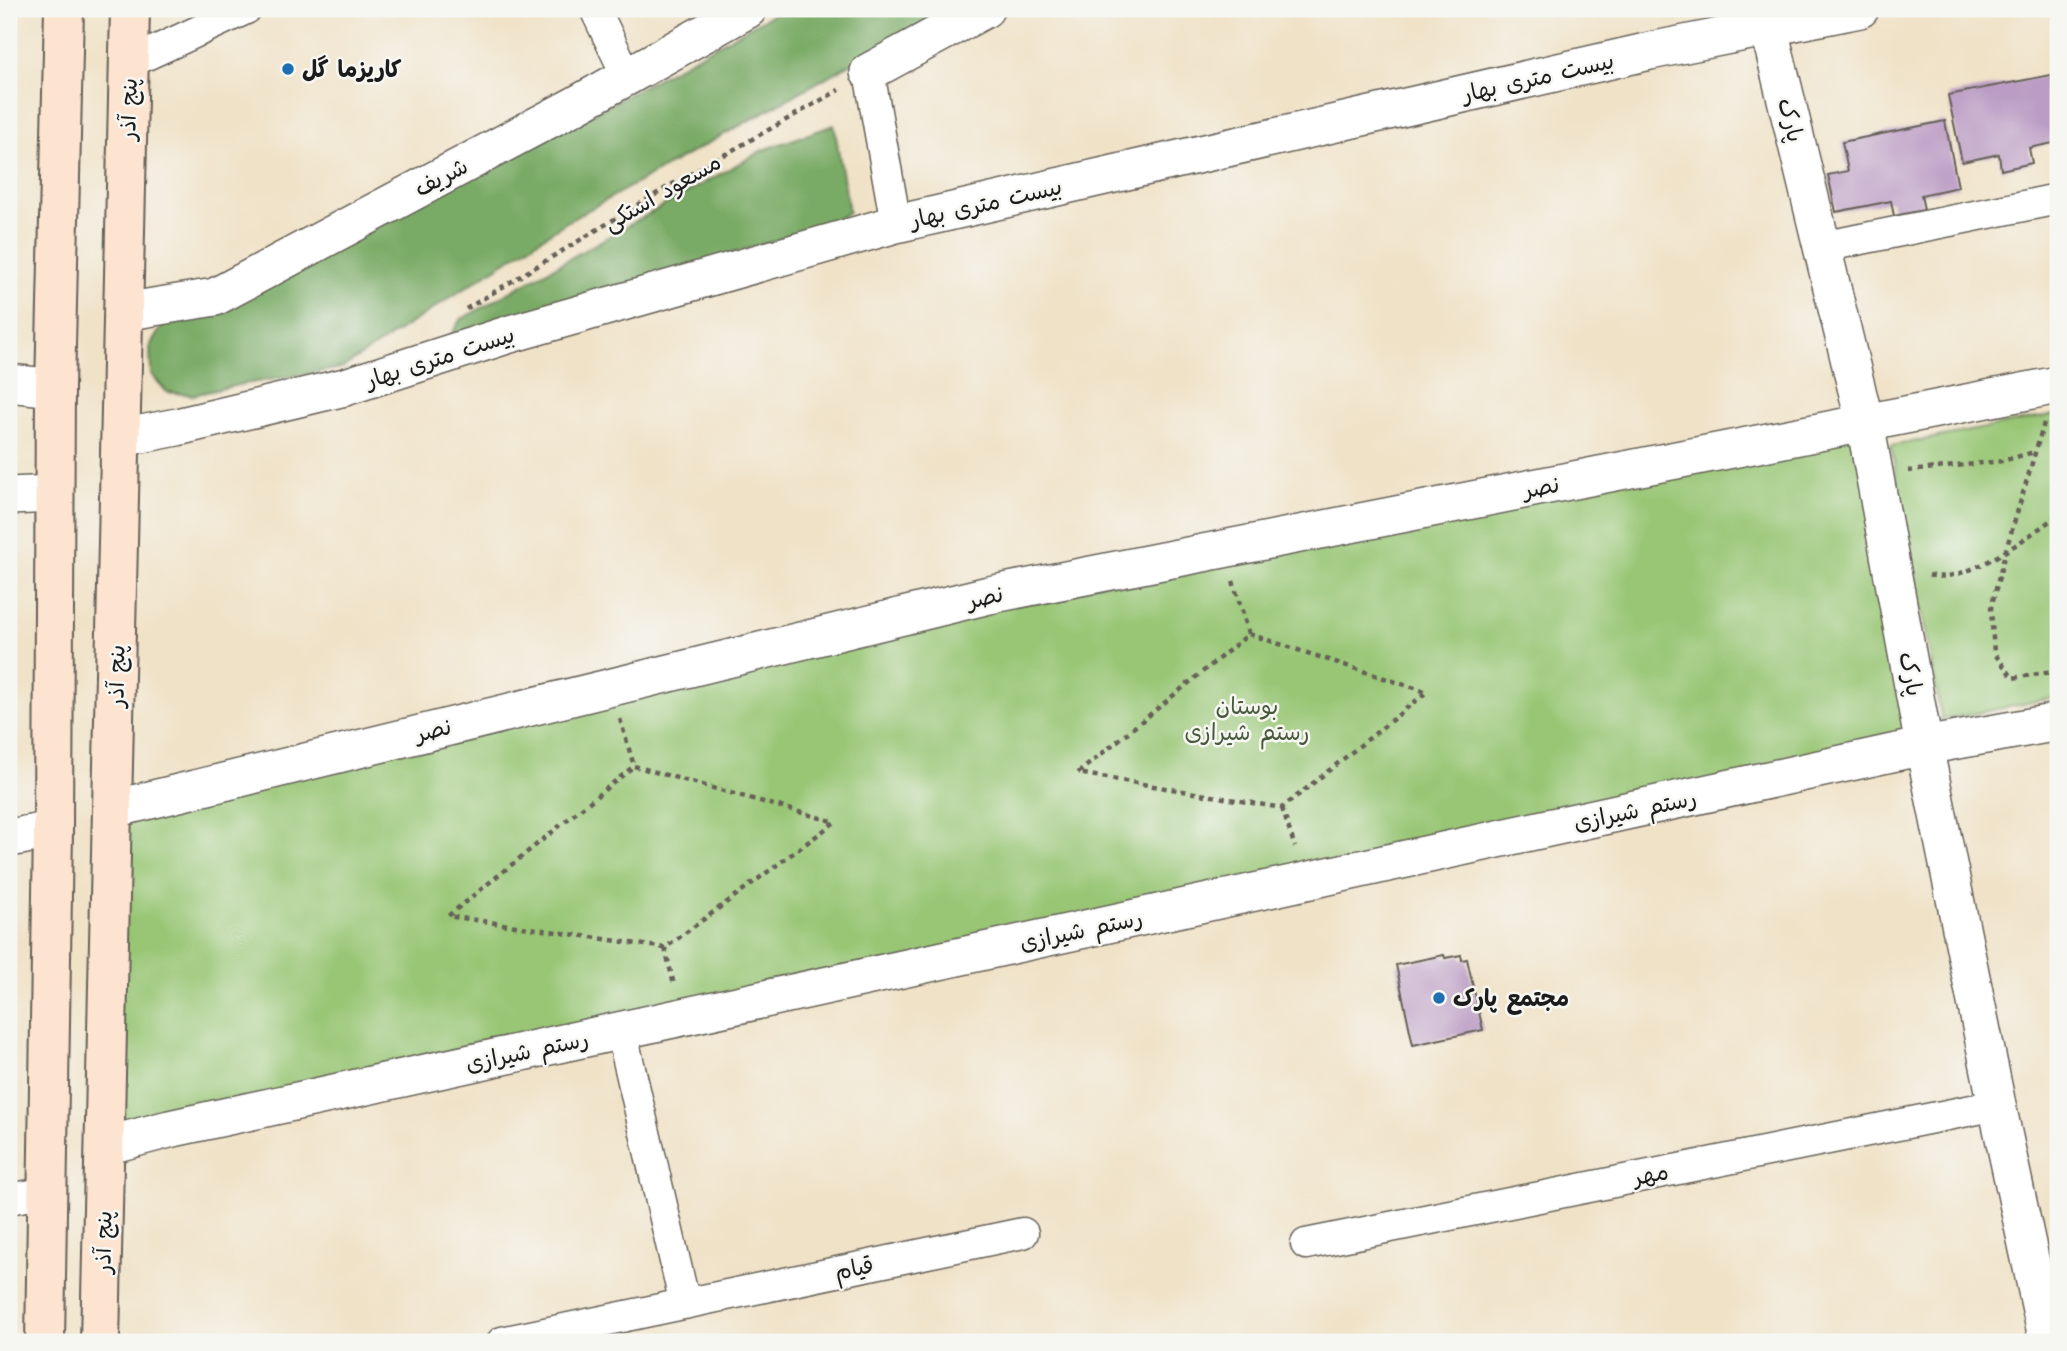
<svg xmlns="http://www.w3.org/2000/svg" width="2067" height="1351" viewBox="0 0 2067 1351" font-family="'Architects Daughter','Playpen Sans Arabic',sans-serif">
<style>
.green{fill:#98c674;stroke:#5a7148;stroke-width:2}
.forest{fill:#7aab66;stroke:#4b6441;stroke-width:2}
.building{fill:#bb9cc4}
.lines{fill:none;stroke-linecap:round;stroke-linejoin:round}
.minor-casing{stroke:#666158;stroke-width:33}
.tertiary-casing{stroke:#666158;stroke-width:40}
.secondary-casing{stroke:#666158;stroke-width:42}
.path{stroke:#666158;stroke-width:4.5;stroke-dasharray:5 5;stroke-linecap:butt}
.minor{stroke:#fff;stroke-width:30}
.tertiary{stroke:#fff;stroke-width:37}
.secondary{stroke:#fde4d0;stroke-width:38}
.poi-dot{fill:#1f6fb2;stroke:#f6f6f2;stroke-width:2.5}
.labels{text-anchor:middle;stroke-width:5;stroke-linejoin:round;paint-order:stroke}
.poi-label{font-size:23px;font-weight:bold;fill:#1c1c1c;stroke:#f6f6f2;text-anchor:start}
.street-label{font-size:23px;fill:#1c1c1c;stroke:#f6f6f2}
.park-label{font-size:23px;fill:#47583b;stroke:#f6f6f2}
</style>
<rect width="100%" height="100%" fill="#f6f6f2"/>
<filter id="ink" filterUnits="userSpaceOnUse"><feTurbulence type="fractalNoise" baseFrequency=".0143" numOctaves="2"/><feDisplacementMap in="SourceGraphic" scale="14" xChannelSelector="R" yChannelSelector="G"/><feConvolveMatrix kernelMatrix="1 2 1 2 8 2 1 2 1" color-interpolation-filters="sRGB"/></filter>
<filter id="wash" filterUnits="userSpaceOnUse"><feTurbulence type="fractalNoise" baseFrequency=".00686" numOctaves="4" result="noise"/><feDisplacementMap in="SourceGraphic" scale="28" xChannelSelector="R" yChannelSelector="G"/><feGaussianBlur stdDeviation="1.57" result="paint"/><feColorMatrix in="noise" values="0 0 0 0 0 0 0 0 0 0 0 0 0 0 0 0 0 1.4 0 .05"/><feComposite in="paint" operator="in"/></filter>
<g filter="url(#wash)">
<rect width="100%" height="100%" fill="#f0e2c7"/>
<!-- green -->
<path class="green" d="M2058,414v283l-116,23 -51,-274z
M1865,423l59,323 -1819,400 8,-337 498,-122z"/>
<!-- forest -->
<path class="forest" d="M782,9h167l-384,214 -223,145 -104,17 -45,10 -26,-3 -16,-18 -1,-28 14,-23 416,-202z
M834,125l15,87 -18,11 -384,119 13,-22 303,-170z"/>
<g id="blocks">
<!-- building -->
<path class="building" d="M2051,75l5,29 2,-1v39l-29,6 3,15 -31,7 -2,-16 -37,8 -14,-67z
M1945,121l13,66 -37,8 3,15 -30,6 -3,-15 -55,11 -8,-37 20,-4 -6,-29z
M1444,955l1,3 16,-3 1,5 5,-1 16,71 -70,15 -17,-80z"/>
</g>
</g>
<g filter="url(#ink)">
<use href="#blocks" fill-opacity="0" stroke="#666158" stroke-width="2"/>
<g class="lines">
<defs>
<path id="minor" d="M595,9l32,67
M129,63l117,-54
M869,72l27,152
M1822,247l236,-48
M621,1030l64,274
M9,1199l39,-7
M1306,1244l691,-139
M502,1342l521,-109"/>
<path id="tertiary" d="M1764,9l101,414 59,323 73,359 51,237
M869,72l116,-63
M123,312l92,-15 361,-192 172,-96
M9,383l46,5
M121,438l56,-11 168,-40 165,-53 386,-110 754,-173 210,-42
M9,496l45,-2
M113,809l876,-214 1069,-210
M9,838l44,-8
M105,1146l64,-17 1755,-383 134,-24"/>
<path id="secondary" d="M45,1342l8,-512 2,-442 9,-379
M100,1342l30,-1333"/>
</defs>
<!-- minor casing -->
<use href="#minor" class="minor-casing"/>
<!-- tertiary casing -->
<use href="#tertiary" class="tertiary-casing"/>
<!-- secondary casing -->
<use href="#secondary" class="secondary-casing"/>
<!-- path -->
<path class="path" d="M466,309l205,-124 168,-95
M2044,423l-39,130 -14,55 3,45 19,25 45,-7
M1908,471l94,-10 32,-9
M1929,575c36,11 101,-40 129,-60
M1233,581l16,53
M1249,634l178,58 -145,116 -204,-35z
M620,719l14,47
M634,766l201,56 -170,126 -217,-32z
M1282,808l13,39
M665,948l9,37"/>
<!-- minor -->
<use href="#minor" class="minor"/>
<!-- tertiary -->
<use href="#tertiary" class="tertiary"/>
<!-- secondary -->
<use href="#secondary" class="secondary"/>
</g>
</g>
<!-- markers -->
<g class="poi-dot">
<circle cx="288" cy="69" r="7"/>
<circle cx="1439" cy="998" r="7"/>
</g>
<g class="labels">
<!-- poi labels -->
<g class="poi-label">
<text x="302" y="77">کاریزما گل</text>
<text x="1453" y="1006">مجتمع پارک</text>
</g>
<!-- street labels -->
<g class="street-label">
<text transform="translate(1538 77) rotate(-13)" y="8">بیست متری بهار</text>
<text transform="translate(128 109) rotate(-88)" y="8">پنج آذر</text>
<text transform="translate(1791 120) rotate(76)" y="8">پارک</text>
<text transform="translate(441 177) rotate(-28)" y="8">شریف</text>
<text transform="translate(662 192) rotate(-30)" y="8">مسعود استکی</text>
<text transform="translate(986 203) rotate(-13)" y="8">بیست متری بهار</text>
<text transform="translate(440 357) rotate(-18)" y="8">بیست متری بهار</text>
<text transform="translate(1541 487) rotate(-11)" y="8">نصر</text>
<text transform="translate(985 597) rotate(-13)" y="8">نصر</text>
<text transform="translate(1911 674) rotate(79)" y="8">پارک</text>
<text transform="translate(116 676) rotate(-89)" y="8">پنج آذر</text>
<text transform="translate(433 730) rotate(-14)" y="8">نصر</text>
<text transform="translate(1635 810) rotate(-12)" y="8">رستم شیرازی</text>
<text transform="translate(1081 930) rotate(-12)" y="8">رستم شیرازی</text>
<text transform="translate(527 1051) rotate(-12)" y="8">رستم شیرازی</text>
<text transform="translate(1651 1174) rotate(-11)" y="8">مهر</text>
<text transform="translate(103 1242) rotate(-89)" y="8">پنج آذر</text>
<text transform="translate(854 1268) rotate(-12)" y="8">قیام</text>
</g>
<!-- park labels -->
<g class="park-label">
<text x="1247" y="714">بوستان<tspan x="1247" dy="26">رستم شیرازی</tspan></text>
</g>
</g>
<!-- margin -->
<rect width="2067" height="1351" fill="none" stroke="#f6f6f2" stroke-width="35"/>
</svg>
